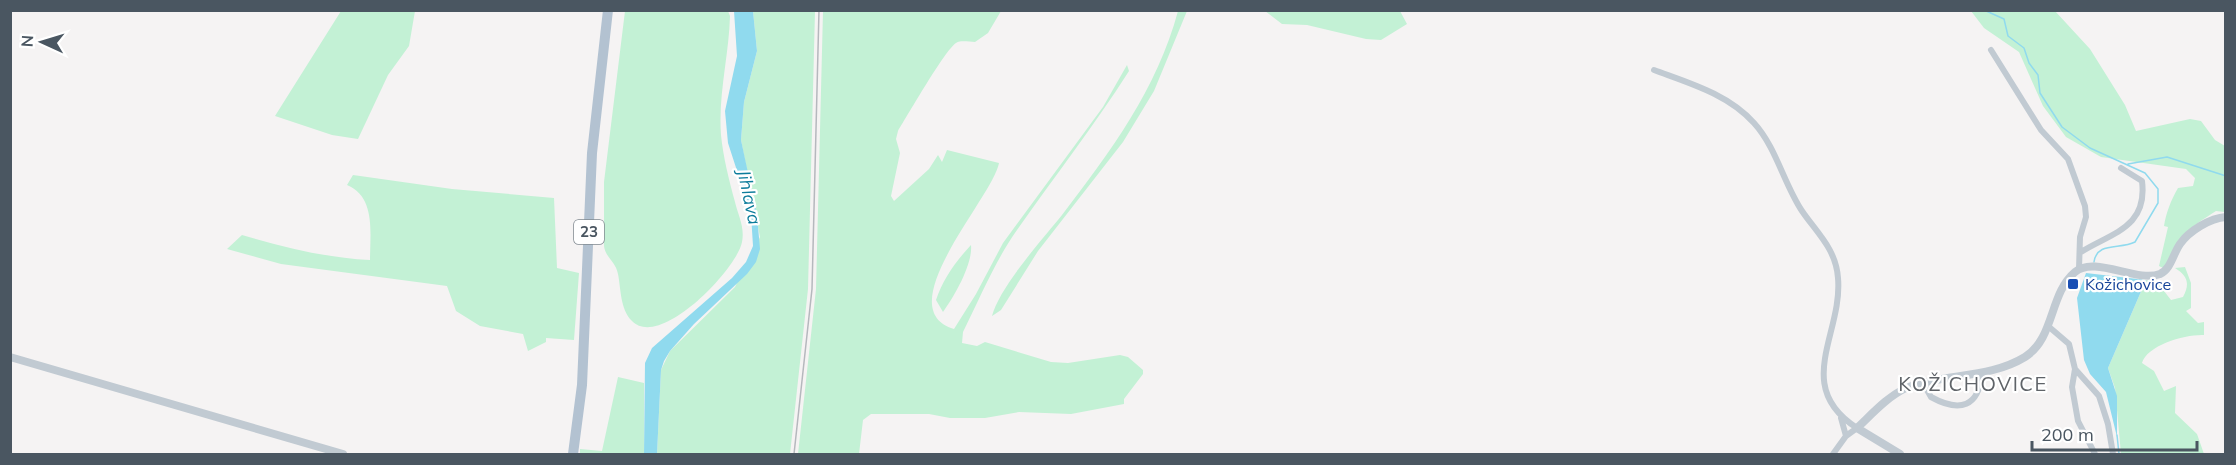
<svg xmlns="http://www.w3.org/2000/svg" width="2236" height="465" viewBox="0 0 2236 465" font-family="Mulish,sans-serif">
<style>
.green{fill:#c3f1d5}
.water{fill:#90daee}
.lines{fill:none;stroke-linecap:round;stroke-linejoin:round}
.stream{stroke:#90daee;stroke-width:1.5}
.minor{stroke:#c1cad2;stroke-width:6}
.tertiary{stroke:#c1cad2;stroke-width:8}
.primary{stroke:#b3c2d1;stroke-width:10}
.rail{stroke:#b5b8bd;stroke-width:1.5}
.transit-dot{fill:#1a4fb4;stroke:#fff;stroke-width:2}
.labels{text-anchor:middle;stroke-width:4.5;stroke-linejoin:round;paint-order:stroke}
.shield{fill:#fff;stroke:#808990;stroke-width:1.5}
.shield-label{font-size:15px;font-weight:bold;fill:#4a5661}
.transit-label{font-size:16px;fill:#164399;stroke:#fff;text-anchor:start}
.water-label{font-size:18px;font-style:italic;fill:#0c7c9b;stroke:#fff}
.quarter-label{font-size:20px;letter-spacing:1.5px;fill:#5f6368;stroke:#fff}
</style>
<rect width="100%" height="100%" fill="#f5f3f3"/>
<!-- green -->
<path class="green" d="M341,11h74l-6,35 -21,29 -30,64 -26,-4 -57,-19z
M625,11h103l2,5c-1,39 -12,79 -9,119 2,21 8,45 14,67 3,13 10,25 7,40 -5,27 -82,108 -110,79 -12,-12 -11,-32 -14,-47 -2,-12 -13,-17 -14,-28v-64z
M753,11h62l-7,278 -18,165h-133l4,-84 9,-19 65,-64 25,-50 -19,-97 3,-38 13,-51z
M823,11h178l-13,22 -13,9c-6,0 -14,-2 -19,1 -11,7 -48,72 -58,88l-2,8 4,14 -9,43 3,5 35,-32 9,-14 4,7 5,-12 52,13c-6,34 -112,146 -45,166l22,-35 27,-51 100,-136 24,-42 2,6c-35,55 -75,106 -112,159 -22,31 -37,68 -54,102l-1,11 15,3 8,-4 66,20 17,1 52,-8 8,2 15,13v4l-19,25v5l-53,10 -52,-2 -34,6h-35l-21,-4h-58l-8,6 -4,34h-61l18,-165z
M1178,11h9l-33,80 -31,51 -85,109 -37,59 -9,6c8,-30 50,-76 70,-101 49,-64 95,-126 116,-204z
M1265,11h135l7,13 -26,16 -15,-1 -59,-14 -25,-1z
M1971,11h84l35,38 35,56 11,26 54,-12 11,2 14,19 10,6v66l-9,-1c-31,20 -36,24 -51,58l-6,-3 9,-39 -4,-1c2,-13 7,-26 14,-38l15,-2 2,-8 -9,-9 -85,-12 -35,-20 -23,-31 -24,-54 -35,-24z
M353,175l99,14 102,9 3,70 22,5 -5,67 -28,-2v4l-18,9 -5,-17 -43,-8 -24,-15 -9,-25 -166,-22 -54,-15 15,-14c42,12 84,23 128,25 0,-27 6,-63 -23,-75z
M971,245c2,19 -17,52 -28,67l-7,-12c7,-21 20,-39 35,-55z
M2185,267l6,16v25l-5,3 12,12 6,-1v13c-18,-1 -57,10 -62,28l12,8 10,20 12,-5 -1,27 22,21 7,20h-83l-6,-66 -7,-20 38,-88 11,2 14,18 12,-3c7,-13 5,-21 -8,-29z
M618,377l26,6v71h-64v-5l22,2z"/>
<!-- water -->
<path class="water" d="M734,11h19l4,40 -13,51 -3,38 16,75 3,34 -4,13 -9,12 -53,50 -24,27 -6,10 -3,9 -4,84h-13l1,-91 7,-15 80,-70 14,-16 7,-16 -2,-32 -23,-71 -3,-32 12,-55z
M2086,273l60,7 -38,88 9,28v41l-11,-45 -16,-18 -6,-14 -7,-62z"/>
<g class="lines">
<!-- stream -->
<path class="stream" d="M1984,10l20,9 4,17 16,12 5,15 9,12 2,18 22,34 28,21 55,25 13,16v14l-23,39c-15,8 -38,-1 -41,20
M2128,164l39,-7 59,19
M2117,435l2,19"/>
<!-- minor -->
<path class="minor" d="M1991,50l50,80 27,29 17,47 1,11 -6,20 -1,32
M1654,70c35,13 74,24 100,53 22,24 30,61 48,88 15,22 34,38 36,67 5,56 -46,108 19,150l-11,8 -13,18
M2081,252c30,-19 67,-24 61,-71l-21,-13
M2048,326l21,18 6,25 24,27 9,28 5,30
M2075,369l-3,18 6,34 17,33
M1923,383l8,14c29,16 48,10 51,-24
M1841,418l5,18"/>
<!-- tertiary -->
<path class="tertiary" d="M10,357l333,97
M1900,454l-43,-26c15,-14 30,-31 49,-40 39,-15 83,-9 119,-31 30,-19 24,-63 50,-85 19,-17 62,11 85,2 11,-5 13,-20 20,-30 9,-13 30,-26 46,-27"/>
<!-- primary -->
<path class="primary" d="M573,454l9,-69 10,-232 16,-143"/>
<!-- rail -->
<path class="rail" d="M794,454l18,-165 7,-279"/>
</g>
<!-- markers -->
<rect class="transit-dot" x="2067" y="278" width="12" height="12" rx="3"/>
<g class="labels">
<!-- shield labels -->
<rect class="shield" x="574" y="220" width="30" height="24" rx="4.5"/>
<g class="shield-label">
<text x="589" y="237">23</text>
</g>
<!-- transit labels -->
<g class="transit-label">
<text x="2085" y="290">Kožichovice</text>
</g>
<!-- water labels -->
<g class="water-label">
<text transform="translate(749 197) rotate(78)" y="6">Jihlava</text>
</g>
<!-- quarter labels -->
<g class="quarter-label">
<text x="1973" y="391">KOŽICHOVICE</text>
</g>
</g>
<!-- border -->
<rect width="2236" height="465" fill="none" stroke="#4a5661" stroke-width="24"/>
<!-- north arrow -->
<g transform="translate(42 42) rotate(274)" stroke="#ffffff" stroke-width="4.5" paint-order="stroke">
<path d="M0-4.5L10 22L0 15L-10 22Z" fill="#4a5661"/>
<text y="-9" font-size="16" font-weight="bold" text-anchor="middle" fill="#4a5661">N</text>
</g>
<!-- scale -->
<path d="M2032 441v9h165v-9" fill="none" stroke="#4a5661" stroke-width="3"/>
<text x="2041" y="441" font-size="18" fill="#4a5661" stroke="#ffffff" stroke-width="4.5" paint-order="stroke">200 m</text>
</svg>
